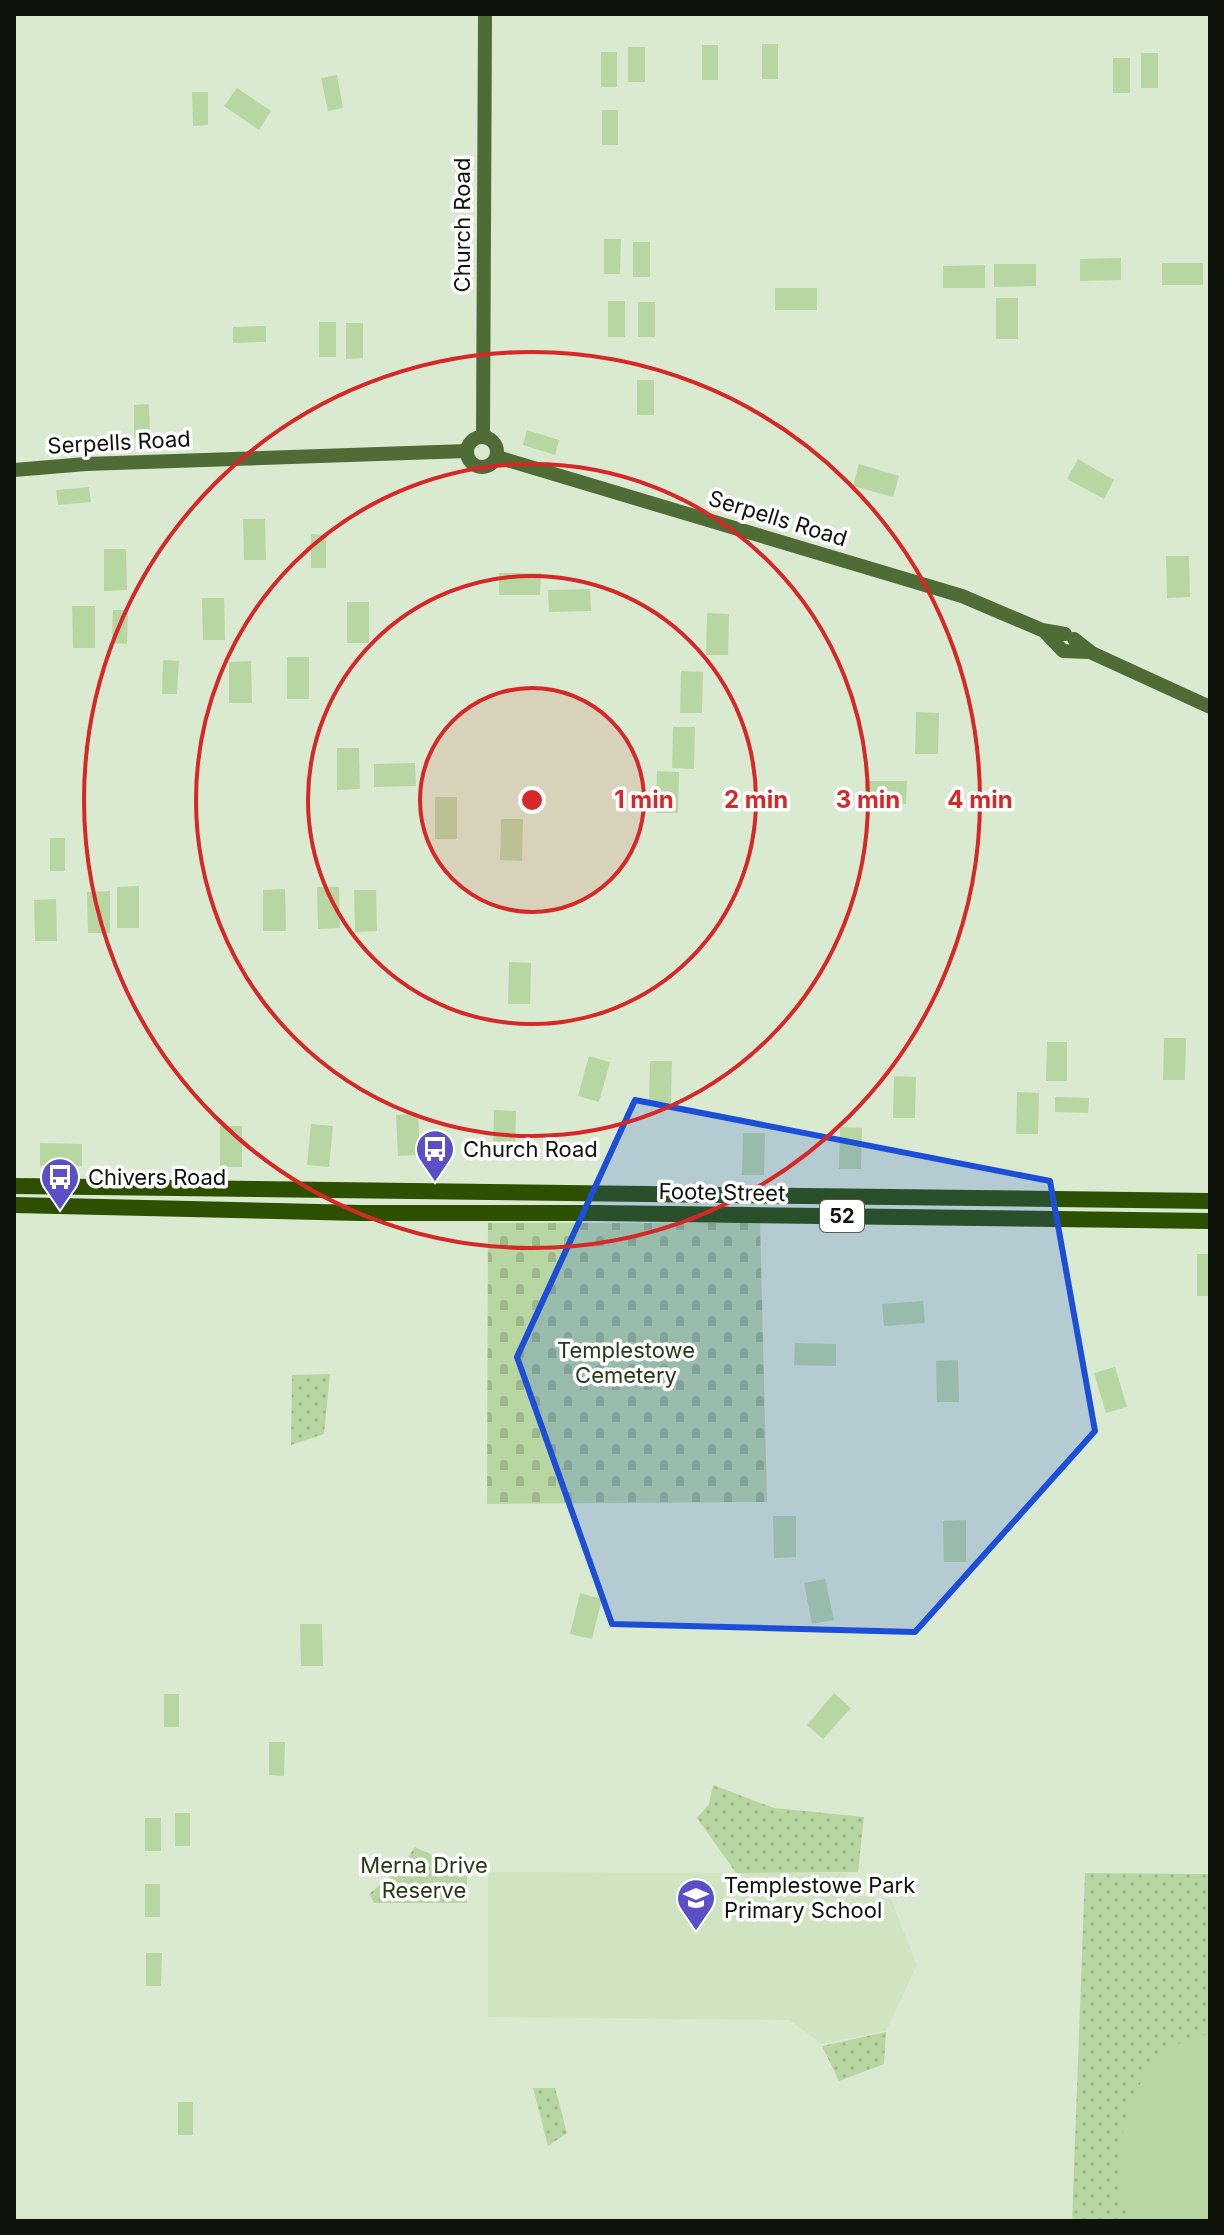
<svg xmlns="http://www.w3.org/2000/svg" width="1224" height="2235" viewBox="0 0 1224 2235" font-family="Inter,sans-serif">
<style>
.built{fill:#d0e4c2}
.cemetery{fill:url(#cemetery-stones)}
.park{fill:url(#park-dots)}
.garden{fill:#b8d6a1}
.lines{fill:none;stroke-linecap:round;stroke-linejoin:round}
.secondary{stroke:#4f6c36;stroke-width:14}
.primary{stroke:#2d5000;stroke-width:16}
.marked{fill:#1d4ed8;fill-opacity:0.2;stroke:#1d4ed8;stroke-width:6;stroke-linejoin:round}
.ring{fill:none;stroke:#d62828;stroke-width:4}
.labels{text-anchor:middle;stroke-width:7;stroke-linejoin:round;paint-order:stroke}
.shield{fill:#fff;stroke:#565954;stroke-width:2}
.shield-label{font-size:20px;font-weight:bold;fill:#0d120a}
.street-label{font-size:22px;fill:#0d120a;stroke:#fff}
.poi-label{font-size:22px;fill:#0d120a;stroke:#fff;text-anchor:start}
.park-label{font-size:22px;fill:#273a16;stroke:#fff}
.centre{fill:#d62828;stroke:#fff;stroke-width:4}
.ring-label{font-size:24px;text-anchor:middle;font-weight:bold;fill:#d62828;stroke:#fff;stroke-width:7;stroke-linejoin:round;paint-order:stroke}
</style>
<defs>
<pattern id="cemetery-stones" width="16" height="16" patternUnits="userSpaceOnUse" patternTransform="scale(2)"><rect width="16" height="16" fill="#b8d6a1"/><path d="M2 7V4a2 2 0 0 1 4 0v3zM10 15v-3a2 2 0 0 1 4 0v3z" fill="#9db789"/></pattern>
<pattern id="park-dots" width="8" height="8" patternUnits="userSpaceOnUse" patternTransform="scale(2)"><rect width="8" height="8" fill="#b8d6a1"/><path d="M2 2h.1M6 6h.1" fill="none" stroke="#9db789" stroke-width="1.8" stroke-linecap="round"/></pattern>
</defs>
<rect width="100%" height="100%" fill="#daead0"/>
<!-- built -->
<path class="built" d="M488,1872l359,1 8,22 36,4 26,66 -31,66 -64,13 -33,-24 -301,-3z"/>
<!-- cemetery -->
<path class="cemetery" d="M488,1223h272l7,279 -280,2z"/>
<!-- park -->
<path class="park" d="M330,1374l-6,60 -33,11 1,-70z
M713,1785l61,23 90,9 -6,55 -122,1 -39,-55 12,-14z
M415,1847l19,9 27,3 6,7v37h-93l-5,-9 30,-24z
M1085,1873l125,1v347h-138z
M886,2032l-2,32 -45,17 -17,-35z
M533,2088h22l12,45 -19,13z"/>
<!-- garden -->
<path class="garden" d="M762,44h16v35h-16z
M702,45h16v35h-16z
M628,47h17v35h-17z
M601,52h16v35h-16z
M1141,53h17v35h-17z
M1113,58h17v35h-17z
M337,75l6,33 -15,3 -7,-33z
M237,88l34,23 -12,19 -35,-24z
M192,92h16v33l-15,1z
M602,110h16v35h-16z
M604,239h17l-1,35h-16z
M633,242h17v35h-17z
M1121,258v22l-41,1v-22z
M1162,263h41v22h-41z
M994,264h42v22l-42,1z
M985,265v23h-42v-22z
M775,288h42v22h-42z
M996,298h22v41h-22z
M608,301h17v36h-17z
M638,302h17v35h-17z
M319,322h17v35h-17z
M346,323h17v35l-17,1z
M266,326v16l-33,1v-16z
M637,380h17v35h-17z
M149,404l1,34h-16v-33z
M527,430l32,10 -4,15 -32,-10z
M1078,459l36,21 -10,19 -37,-20z
M859,464l40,12 -6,21 -40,-11z
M89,487l2,15 -33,3 -2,-15z
M243,519h22l1,41h-22z
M311,534l15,1v33h-15z
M104,549h22l1,41 -23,1z
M1166,556h23l1,41 -23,1z
M499,573h42l-1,22h-41z
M590,589l1,22 -42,1 -1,-22z
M202,598h22l1,42h-22z
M347,602h22v41h-22z
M72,606h23v42h-22z
M113,610h15l-1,34 -15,-1z
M707,613l22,1 -1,41h-22z
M309,657v42h-22v-42z
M163,660l16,1 -2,33h-15z
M251,661l1,42h-23v-41z
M681,671l22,1 -1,41h-22z
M916,712l23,1 -1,41h-23z
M673,727h22l-1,42 -22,-1z
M337,748h22l1,41 -23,1z
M415,763l1,23 -42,1v-23z
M657,771l22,1 -1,41h-22z
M865,781h42l-1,23 -41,-1z
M435,797h22v42h-22z
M501,819h22l-1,42 -22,-1z
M50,838h15v33h-15z
M139,886v42h-22v-41z
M317,887h22l1,41 -22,1z
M285,889l1,42h-23v-41z
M354,890h22l1,41 -22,1z
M110,891v42h-22l-1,-41z
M56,899l1,42h-22l-1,-41z
M509,962l22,1 -1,41h-22z
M1164,1038h22l-1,42h-22z
M1047,1042h20v39h-21z
M589,1056l21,6 -11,40 -21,-6z
M650,1061h22l-1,42 -22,-1z
M894,1076l22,1 -1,41h-22z
M1017,1092l22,1 -1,41h-22z
M1055,1097l34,1 -1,15 -33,-1z
M494,1110l22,1 -1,41h-22z
M418,1114l2,41 -22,1 -2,-41z
M311,1124l22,2 -4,41 -22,-2z
M220,1126h22v41h-22z
M840,1127l22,1 -1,41h-22z
M743,1133h22l-1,42h-22z
M40,1143l42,1v22h-42z
M1197,1254h13v42h-13z
M923,1301l2,22 -41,3 -2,-22z
M795,1343l41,1v22l-42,-1z
M958,1360l1,42h-22l-1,-41z
M1115,1367l12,40 -21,6 -12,-40z
M773,1516h23v41l-22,1z
M966,1520v42h-22l-1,-41z
M825,1579l9,41 -22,4 -8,-41z
M580,1593l22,6 -10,40 -22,-5z
M300,1624h22l1,42h-22z
M834,1693l17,15 -28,31 -16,-14z
M164,1694h15v33h-15z
M269,1742h16l-1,34 -15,-1z
M175,1813h15v33h-15z
M145,1818h16v33h-16z
M145,1884h15v33h-15z
M146,1953h16l-1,33h-15z
M1210,2034v187h-81c-27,-63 2,-179 81,-187z
M178,2102h15v33h-15z"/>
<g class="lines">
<!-- secondary -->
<path class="secondary" d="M467 452a15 15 0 1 1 30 0a15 15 0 1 1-30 0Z
M483,437l2,-423
M497,457l465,139 80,34 23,4
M14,470l72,-6 381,-13
M1043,630l20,21 26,1
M1074,639l18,14 118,54"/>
<!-- primary -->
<path class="primary" d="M14,1186l1196,15
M14,1205l346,8h236l614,8"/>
</g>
<!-- marked area -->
<path class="marked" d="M635,1100l415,81 45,250 -180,201 -303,-8 -95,-267z"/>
<!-- distance rings -->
<circle cx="532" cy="800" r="112" fill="#d62828" fill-opacity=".12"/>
<g class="ring">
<circle cx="532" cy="800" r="112"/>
<circle cx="532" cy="800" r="224"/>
<circle cx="532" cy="800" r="336"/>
<circle cx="532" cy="800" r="448"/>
</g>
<!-- icons -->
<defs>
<symbol id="bus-pin" viewBox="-11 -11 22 30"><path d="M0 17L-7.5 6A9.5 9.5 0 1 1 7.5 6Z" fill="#5b4fc7" stroke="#fff"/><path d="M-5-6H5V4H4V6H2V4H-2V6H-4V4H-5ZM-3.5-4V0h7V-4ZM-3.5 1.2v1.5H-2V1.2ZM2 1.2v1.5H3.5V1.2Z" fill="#fff"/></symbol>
<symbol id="school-pin" viewBox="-11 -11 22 30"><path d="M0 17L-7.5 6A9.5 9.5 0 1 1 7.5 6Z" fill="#5b4fc7" stroke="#fff"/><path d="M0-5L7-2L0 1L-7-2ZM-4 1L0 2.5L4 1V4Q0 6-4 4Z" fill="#fff"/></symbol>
</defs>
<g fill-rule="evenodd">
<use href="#bus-pin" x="413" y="1127" width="44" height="60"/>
<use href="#bus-pin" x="38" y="1155" width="44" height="60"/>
<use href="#school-pin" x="674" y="1876" width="44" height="60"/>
</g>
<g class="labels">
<!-- shield labels -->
<rect class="shield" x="820" y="1200" width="44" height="32" rx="6"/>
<g class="shield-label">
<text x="842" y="1223">52</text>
</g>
<!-- street labels -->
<g class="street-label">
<text transform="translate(462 225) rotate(-90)" y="8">Church Road</text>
<text transform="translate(119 442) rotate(-3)" y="8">Serpells Road</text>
<text transform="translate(778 518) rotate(17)" y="8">Serpells Road</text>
<text transform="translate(722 1192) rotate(1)" y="8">Foote Street</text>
</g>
<!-- poi labels -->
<g class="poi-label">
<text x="463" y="1157">Church Road</text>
<text x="88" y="1185">Chivers Road</text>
<text x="724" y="1893">Templestowe Park<tspan x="724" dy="25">Primary School</tspan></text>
</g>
<!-- park labels -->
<g class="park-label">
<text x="626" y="1358">Templestowe<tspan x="626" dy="25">Cemetery</tspan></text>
<text x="424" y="1873">Merna Drive<tspan x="424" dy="25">Reserve</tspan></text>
</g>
</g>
<circle cx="532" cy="800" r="12" class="centre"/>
<g class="ring-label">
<text x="644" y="808">1 min</text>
<text x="756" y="808">2 min</text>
<text x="868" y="808">3 min</text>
<text x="980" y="808">4 min</text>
</g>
<!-- border -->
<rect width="1224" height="2235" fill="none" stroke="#0d120a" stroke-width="32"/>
</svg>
